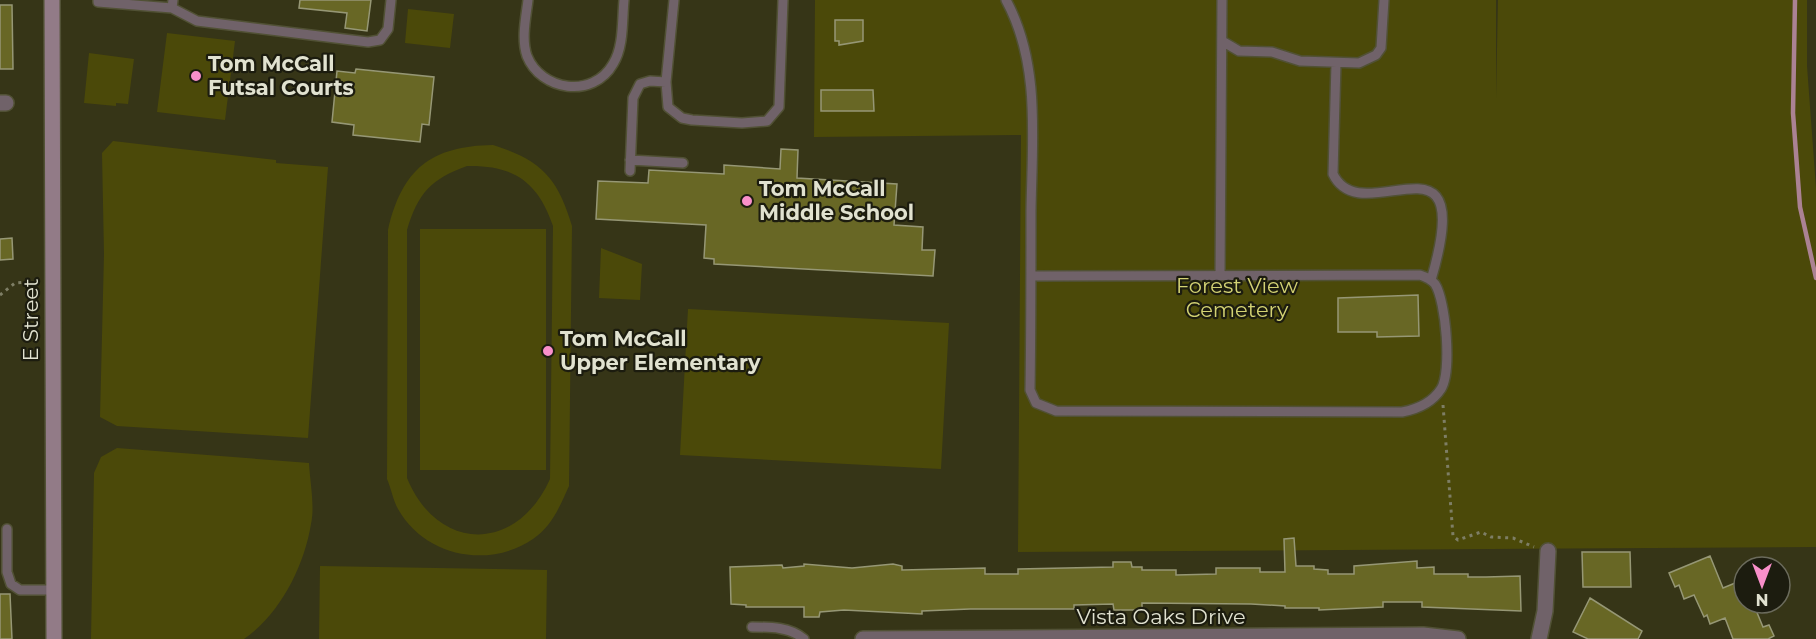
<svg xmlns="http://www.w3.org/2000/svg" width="1816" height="639" viewBox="0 0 1816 639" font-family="Montserrat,sans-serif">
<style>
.green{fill:#4b4909;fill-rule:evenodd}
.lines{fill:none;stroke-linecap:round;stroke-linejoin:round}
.stream{stroke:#ab8293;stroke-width:4.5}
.building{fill:#686725;stroke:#969775;stroke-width:1.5}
.service-casing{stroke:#515135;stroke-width:12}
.minor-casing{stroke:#515135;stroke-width:18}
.secondary-casing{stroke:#515135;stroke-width:18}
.path{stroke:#7e7e65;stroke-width:3;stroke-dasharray:3 4.5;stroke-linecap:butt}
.service{stroke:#706269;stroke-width:9}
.minor{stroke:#706269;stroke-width:15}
.secondary{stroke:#927b87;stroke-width:15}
.poi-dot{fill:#f98fca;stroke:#1c1c0f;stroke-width:2}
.labels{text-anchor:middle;stroke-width:4.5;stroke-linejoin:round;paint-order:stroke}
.poi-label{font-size:21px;font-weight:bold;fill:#e1e2d0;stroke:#1c1c0f;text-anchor:start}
.park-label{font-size:21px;fill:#d3d273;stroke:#1c1c0f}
.street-label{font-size:21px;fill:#e1e2d0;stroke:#1c1c0f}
</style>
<rect width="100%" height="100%" fill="#363517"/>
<!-- green -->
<path class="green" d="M815,0h681v98l2,-98h309v66l9,122v359l-798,5 3,-417 -207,2z
M408,9l46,5 -4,34 -45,-5z
M167,33l68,8 -10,79 -68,-8z
M89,53l45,6 -6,45 -12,-1v3l-32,-3z
M113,141l163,19v3l52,4 -20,271 -191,-12 -17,-9 4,-163 -2,-101z
M493,145c48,15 65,33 79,81l-3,260c-9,20 -17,40 -36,53 -44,30 -108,18 -135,-30 -5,-9 -7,-21 -11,-30l1,-249c14,-61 43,-84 105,-85zM467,166c47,-1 71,16 86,60l-3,253c-33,74 -112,74 -143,-1v-248c11,-37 24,-51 60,-64z
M420,229h126v241h-126z
M601,248l41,16 -2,36 -41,-2z
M688,309l261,14 -8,146 -261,-14z
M117,448l192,15c1,19 6,43 2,61 -7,43 -31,90 -67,115h-153l3,-166 7,-16z
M320,566l227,4 -1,69h-227z"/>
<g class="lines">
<!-- stream -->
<path class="stream" d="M1795,0l-2,113 7,94 16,71"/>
</g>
<!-- building -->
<path class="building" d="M300,0h71l-4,31 -22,-3 2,-15 -48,-5z
M0,5h12l1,64h-13z
M835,20h28v21l-24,4v-4h-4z
M356,69l78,8 -5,48 -7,-1 -2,18 -67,-7 1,-10 -22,-3 5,-51 18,2z
M821,90h52l1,21h-53z
M781,149l17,1 -1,28 100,6 -3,41 29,2 -1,23h13l-2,26 -219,-12v-5l-10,-1 2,-33 -110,-6 2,-38 50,2 1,-13 75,4v-9l56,4z
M12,238l1,21 -13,1v-21z
M1418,295l1,41 -42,1v-5h-39v-34z
M1294,538l2,28h18v3l14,1v4h26v-8l63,-5v7l17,-1v7h34v3h18l34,-1 1,35 -99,-4v-5h-39v5l-64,3v-2h-34v-2l-34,-2 -109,-1v7h-28l-1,-6 -39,1v4h-104l-48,2v3l-78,-4 -24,2 -1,5h-15v-10h-58v-2l-15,-1 -1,-37 52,-2 1,3 21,-2v-2l48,4 41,-4 9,2v4l83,-2v6h33v-5l95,-2v-5h18l1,5h10v3h34v5l40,-1v-6h44v4h25l-1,-33z
M1582,552h48l1,35h-48z
M1710,556l13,32 17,-7 4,10v12h9l10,24 6,-2 5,11 -6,3h-35l-8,-21 -15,6 -3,-9 -3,2 -10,-22 -10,4 -5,-14 -4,2 -6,-14z
M0,594h10l2,45h-12z
M1590,598l52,33 -4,8h-50l-15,-7z"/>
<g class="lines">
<defs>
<path id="service" d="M98,0v2l74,6 1,-8
M528,0c-2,17 -7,39 -1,56 14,35 66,43 86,8 11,-17 9,-44 11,-64
M674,0l-8,82 2,25 14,11 10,2 50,3 25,-2 12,-14 4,-107
M1006,0c35,64 26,141 25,211 0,60 0,119 -1,179l6,13 20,8 346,1c16,-3 30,-9 39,-23 11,-17 5,-88 -6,-105 -4,-5 -9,-7 -15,-9l-389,1
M172,8l25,13 171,21 12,-2 8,-11 3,-29
M1222,41l17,10 33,1 28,9 59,2 17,-8 5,-7 3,-48
M1336,63l-3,111c29,61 146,-57 98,106
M630,160l53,3
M630,171l3,-73 7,-14 10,-3 16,1
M1220,276l2,-276
M7,529v43l4,12 9,6h35
M752,627c19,0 38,0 52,12"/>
<path id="minor" d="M0,103h6
M863,639l560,-4 35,4
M1539,639l6,-28 3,-60"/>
<path id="secondary" d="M52,0l2,639"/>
</defs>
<!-- service casing -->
<use href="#service" class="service-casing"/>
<!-- minor casing -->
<use href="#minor" class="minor-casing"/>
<!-- secondary casing -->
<use href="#secondary" class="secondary-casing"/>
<!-- path -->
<path class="path" d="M0,295l15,-12 13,-1
M1443,405l10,131 5,4 23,-8 10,5 22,1 21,9"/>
<!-- service -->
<use href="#service" class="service"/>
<!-- minor -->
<use href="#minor" class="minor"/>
<!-- secondary -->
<use href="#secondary" class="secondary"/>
</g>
<!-- markers -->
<g class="poi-dot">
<circle cx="196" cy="76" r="6"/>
<circle cx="747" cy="201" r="6"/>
<circle cx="548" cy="351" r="6"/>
</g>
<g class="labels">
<!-- poi labels -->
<g class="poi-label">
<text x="208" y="71">Tom McCall<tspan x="208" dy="24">Futsal Courts</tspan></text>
<text x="759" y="196">Tom McCall<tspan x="759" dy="24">Middle School</tspan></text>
<text x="560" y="346">Tom McCall<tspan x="560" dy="24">Upper Elementary</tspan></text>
</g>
<!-- park labels -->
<g class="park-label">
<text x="1237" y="293">Forest View<tspan x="1237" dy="24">Cemetery</tspan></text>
</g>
<!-- street labels -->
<g class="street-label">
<text transform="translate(31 320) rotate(-90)" y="7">E Street</text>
<text x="1161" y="624">Vista Oaks Drive</text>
</g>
</g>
<!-- north arrow -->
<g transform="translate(1762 585) rotate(180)"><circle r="28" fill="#1c1c0f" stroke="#6b6b5c" stroke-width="1.5"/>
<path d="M0-4.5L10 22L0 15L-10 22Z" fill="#f98fca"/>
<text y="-9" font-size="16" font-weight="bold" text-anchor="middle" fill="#e1e2d0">N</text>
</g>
</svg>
